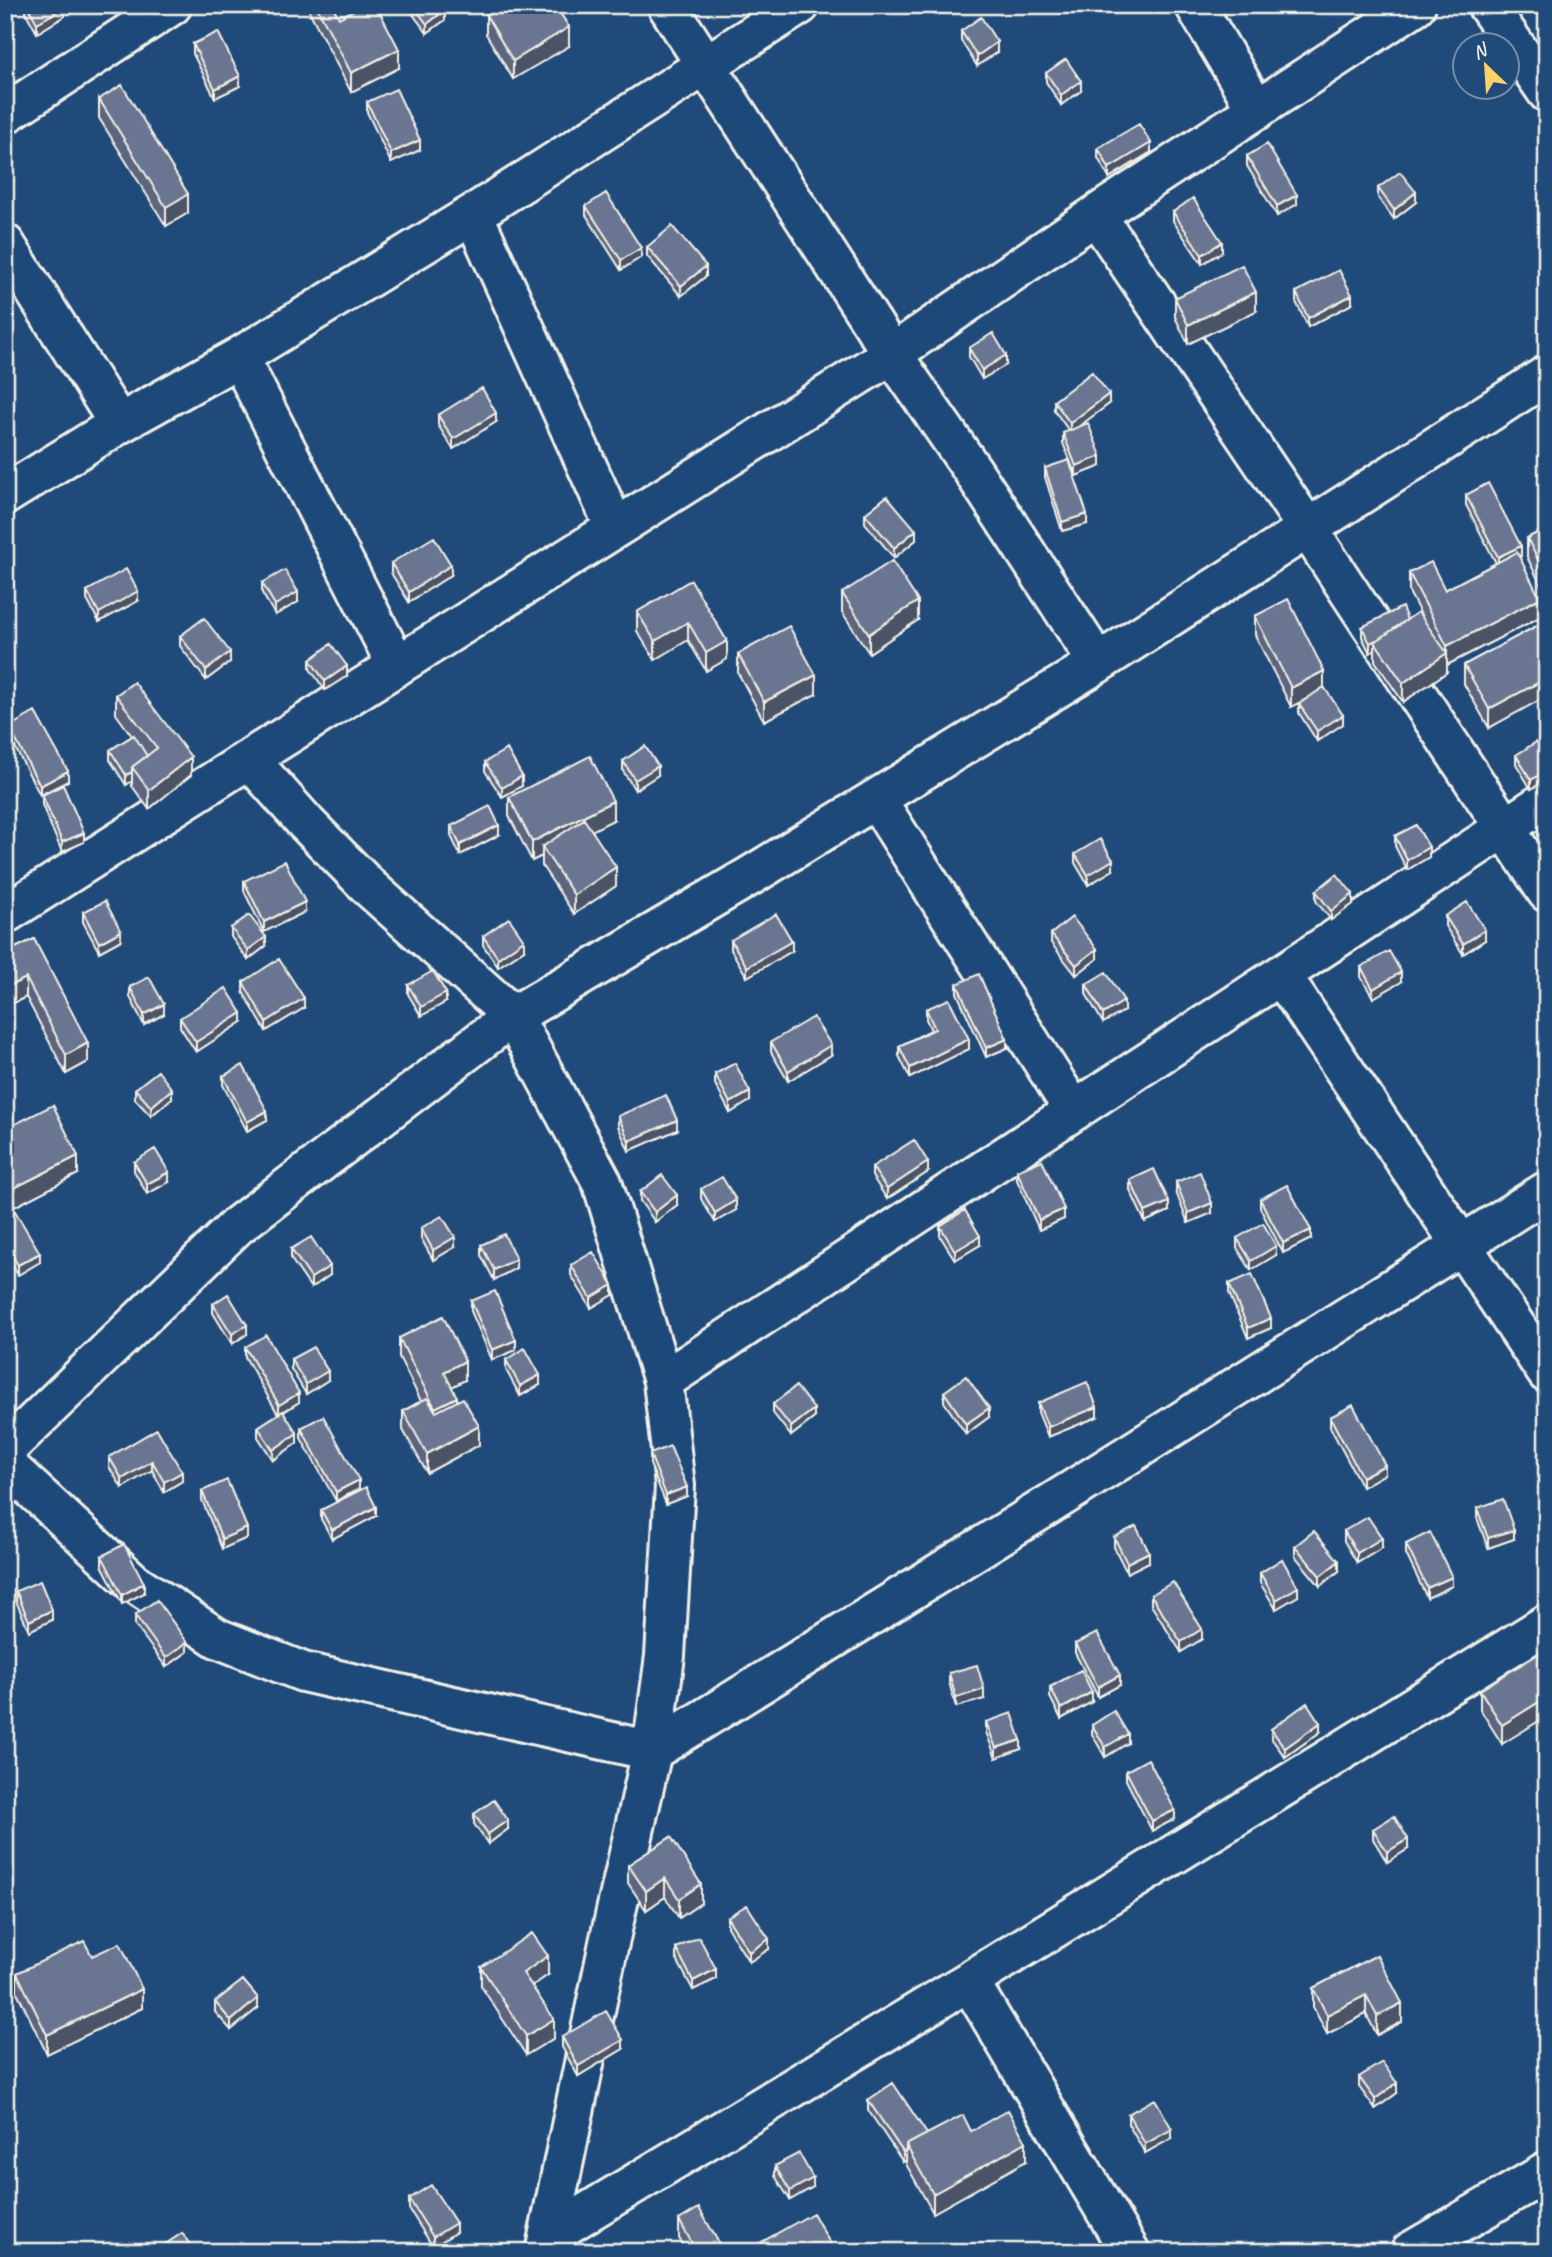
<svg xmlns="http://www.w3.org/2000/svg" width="1552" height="2257" viewBox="0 0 1552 2257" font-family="Caveat,sans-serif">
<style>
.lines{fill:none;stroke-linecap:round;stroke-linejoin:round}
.minor-casing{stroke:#f4f1e8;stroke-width:44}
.minor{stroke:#1f4a7a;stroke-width:38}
.wall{fill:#5c657d;stroke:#f4f1e8;stroke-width:2}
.shaded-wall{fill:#4b5366;stroke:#f4f1e8;stroke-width:2}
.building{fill:#6b7691;stroke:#f4f1e8;stroke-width:2}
</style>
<rect width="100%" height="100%" fill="#1f4a7a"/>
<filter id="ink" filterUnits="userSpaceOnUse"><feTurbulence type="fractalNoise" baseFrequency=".0143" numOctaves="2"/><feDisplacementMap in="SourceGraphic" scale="14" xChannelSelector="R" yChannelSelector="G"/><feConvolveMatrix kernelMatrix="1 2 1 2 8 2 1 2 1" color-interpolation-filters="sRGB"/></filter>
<g filter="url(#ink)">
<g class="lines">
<defs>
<path id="minor" d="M667,5l225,349 81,117 125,192
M1195,5l62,105
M1487,5l60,87
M5,114l167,-109
M473,214l142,314
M1096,215l212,314 239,363
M5,244l114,180
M239,357l158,309
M5,495l114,-71 120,-67 234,-143 327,-209
M249,759l643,-405 204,-139 320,-210
M876,799l198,312
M5,914l244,-155 57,64 65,66 142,127 89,166 61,199 12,105 -10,170 -13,95 -43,192 -64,309
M1281,975l266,398
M663,1381l884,-581
M5,1450l232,-224 276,-210 237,-140 348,-213 449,-288
M5,1464l128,118 84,56 86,34 349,79 387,-240 508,-320
M969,1981l161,271
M550,2235l419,-254 578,-357
M1410,2252l137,-80"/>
</defs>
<!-- minor casing -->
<use href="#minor" class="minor-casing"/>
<!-- minor -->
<use href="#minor" class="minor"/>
</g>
<!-- wall -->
<path class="wall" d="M26,5h38l1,11 -28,17 -11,-20z
M306,5h26l7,13 60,50 -48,24z
M406,5h35l4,15 -18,13z
M486,15l83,31 -56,33 -27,-45z
M961,31l36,21 -20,14 -16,-25z
M193,44l47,42 -25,12 -22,-44z
M1046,73l35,18 -20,14 -15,-23z
M99,99l89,114 -22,13 -67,-108z
M367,102l53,48 -29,13 -24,-51z
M1098,148l53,4 -42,26 -11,-20z
M1247,156l50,48 -20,12 -30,-50z
M1378,188l38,14 -22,17 -16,-21z
M586,206l55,51 -20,13 -35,-55z
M1173,212l49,40 -20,12 -29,-43z
M647,247l59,29 -25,20 -34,-40z
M1296,292l56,12 -44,23 -12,-25z
M1175,298l81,13 -68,33 -13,-27z
M969,348l37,17 -24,14 -13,-22z
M1054,401l55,3 -33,24 25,38 -25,10 -13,-33v-10l6,-2 -15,-21z
M438,415l58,7 -43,27 -15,-24z
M1045,468l42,56 -25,7 -17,-54z
M1466,495l55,61 -2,1 21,60 -93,48v7l-44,30 -28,-41v-11l-5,3 -8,-16v-10l60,-10 -13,-25v-19l36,17 51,-27 -30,-58z
M865,514l51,26 -22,18 -29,-35z
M1547,528v69l-20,-40v-19z
M391,563l60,12 -42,27 -18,-29z
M691,580l36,79 -21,12 -18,-31 -33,20 -18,-29v-19z
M262,583l36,19 -23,13 -13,-22z
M87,591l51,10 -39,21 -12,-22z
M842,593l76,27 -49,33 -27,-41z
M1255,616l69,71 19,37 -26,17 -18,-28v-9l3,-2 -11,5 -36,-72z
M1542,623l-53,105 -25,-44v-19z
M180,636l50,26 -24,18 -26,-34z
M738,654l78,40 -52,27 -26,-48z
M310,660l37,16 -22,14 -15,-21z
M116,695l75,80 -42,34 -17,-23v-5l-6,4 -16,-25v-10l22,-14 -16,-22z
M9,727l59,54 -28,14 -31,-59z
M1547,749v31l-16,9 -15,-25v-9z
M623,761l35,14 -23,15 -12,-19z
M485,762l37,24 -20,11 -17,-26z
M42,795l42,47 -22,10 -20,-47z
M509,797l104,23 -21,10 24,56 -42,28 -32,-48v-10l-10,5 -23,-45z
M451,826l48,9 -39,20 -9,-19z
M1395,836l34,21 -22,13 -12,-24z
M1075,854l38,16 -25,15 -13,-22z
M244,881l61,31 -41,20 -20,-41z
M1316,891l37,13 -22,16 -15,-19z
M83,912l38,28 -22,12 -16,-30z
M1445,916l40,24 -22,14 -18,-28z
M231,928l35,18 -18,14 -17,-23z
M1051,934l46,25 -21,16 -25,-32z
M483,936l41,14 -26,17 -15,-22z
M34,939l54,123 -22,12 -40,-77 -21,10v-54z
M731,940l61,11 -45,26 -16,-27z
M1361,967l40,15 -28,16 -12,-21z
M243,982l61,26 -38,23 -23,-39z
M957,984l50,64 -21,9 -29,-64z
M1086,984l38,27 -21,12 -17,-29z
M408,985l38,17 -25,14 -13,-22z
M130,987l34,27 -20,11 -14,-28z
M926,1009l43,40 -59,29 -11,-22v-10l32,-16 -5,-11z
M180,1018l62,4 -46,30 -16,-25z
M771,1042l60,13 -43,26 -17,-29z
M715,1074l35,27 -20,12 -15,-29z
M223,1076l44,44 -20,11 -24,-46z
M135,1089l37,9 -21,18 -16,-17z
M618,1116l59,14 -48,21 -11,-25z
M5,1129l73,45 -64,33 -9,-18z
M134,1162l35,20 -22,12 -13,-23z
M872,1167l56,5 -41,27 -15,-23z
M1017,1171l47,48 -25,11 -22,-50z
M1130,1180l39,31 -24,11 -15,-32z
M1176,1182l36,31 -24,10 -12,-31z
M701,1189l35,21 -21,12 -14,-23z
M640,1192l37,13 -22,17 -15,-21z
M1260,1199l51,40 -28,14 -23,-45z
M5,1210l35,52 -22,13 -13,-21z
M940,1226l40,19 -25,15 -15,-24z
M421,1228l34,19 -22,13 -12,-22z
M1237,1238l39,17 -25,15 -14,-22z
M481,1245l35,23 -22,12 -13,-25z
M291,1249l39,26 -19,13 -20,-29z
M571,1265l42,30 -22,13 -20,-33z
M1229,1284l42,44 -23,10 -19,-45z
M471,1301l45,49 -24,10 -21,-49z
M213,1304l34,30 -15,10 -19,-31z
M399,1338l66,42 -14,7 6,14 22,44 -52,28 -24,-43v-19l18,-10 -22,-44z
M245,1347l54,55 -15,10 13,31 -24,17 -15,-23v-10l20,-13 -33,-57z
M291,1359l37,21 -22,14 -15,-25z
M506,1360l34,25 -20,11 -14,-26z
M944,1392l45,25 -23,17 -22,-32z
M1038,1403l59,14 -49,20 -10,-25z
M773,1404l41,14 -23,18 -18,-23z
M1330,1417l55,57 -23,13 -32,-60z
M301,1428l58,61 -23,12 -35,-63z
M157,1429l25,52 -18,11 -12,-22 -30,18 -13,-21v-10z
M650,1454l37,42 -21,8 -16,-40z
M202,1491l45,47 -25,11 -20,-49z
M1477,1508l37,31 -26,9 -11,-30z
M321,1510l55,6 -44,23 -11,-20z
M1344,1531l38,17 -25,15 -13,-22z
M1114,1537l35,25 -22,11 -13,-26z
M1406,1544l46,42 -25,12 -21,-44z
M1295,1546l44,25 -19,15 -25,-30z
M102,1556l42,37 -22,11 -20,-39z
M1260,1573l38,23 -22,13 -16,-26z
M16,1591l36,29 -23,11 -13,-30z
M1151,1595l51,44 -21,13 -30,-47z
M135,1615l52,37 -21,15 -31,-42z
M1075,1644l45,41 -22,12 -23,-44z
M1540,1653l-38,91 -22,-35v-19z
M949,1673l35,26 -28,8 -7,-25z
M1050,1687l42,15 -31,17 -11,-22z
M986,1722l35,27 -25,9 -10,-26z
M1092,1725l36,18 -23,14 -13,-23z
M1271,1729l49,3 -35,25 -14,-19z
M1126,1771l49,48 -23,12 -26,-51z
M474,1814l34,15 -20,15 -14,-20z
M1373,1829l35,20 -21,13 -14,-23z
M671,1837l30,66 -22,15 -14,-21 -19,13 -18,-27v-18z
M727,1917l42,32 -20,13 -22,-35z
M676,1948l40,31 -23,11 -17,-32z
M1377,1955l25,67 -25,13 -11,-21 -39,20 -14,-27v-19z
M92,1956l50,52 -95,46 -30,-62v-19z
M481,1967l67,8 -16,11 22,52 -28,17 -45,-69z
M215,2002l43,6 -27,22 -16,-18z
M562,2037l61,12 -45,27 -16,-29z
M1359,2077l38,16 -22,16 -16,-22z
M868,2100l59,34 44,-3 55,30 -93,52 -27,-49v-4l-3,2 -35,-52z
M1128,2114l44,24 -27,15 -17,-29z
M775,2166l38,21 -23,13 -15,-24z
M409,2199l47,33 -23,15 -24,-38z
M679,2220l45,32h-38l-7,-14z"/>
<!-- shaded-wall -->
<path class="shaded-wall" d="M65,7v9l-28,17v-10z
M445,10v10l-18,13v-9z
M569,27v19l-56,33v-18z
M997,42v10l-20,14v-10z
M399,49v19l-48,24v-19z
M240,76v10l-25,12v-9z
M1081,81v10l-20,14v-10z
M420,140v10l-29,13v-10z
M1151,143v9l-42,26v-10z
M1416,192v10l-22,17v-9z
M188,194v19l-22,13v-19z
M1297,195v9l-20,12v-10z
M1222,242v10l-20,12v-9z
M641,248v9l-20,13v-10z
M706,266v10l-25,20v-10z
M1256,292v19l-68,33v-19z
M1352,295v9l-44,23v-9z
M1006,355v10l-24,14v-9z
M1109,394v10l-39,29v-10z
M496,413v9l-43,27v-10z
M1101,456v10l-25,10v-10z
M1087,514v10l-25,7v-9z
M916,530v10l-22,18v-10z
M1521,546v10l-23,11v-10z
M451,565v10l-42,27v-10z
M138,591v10l-39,21v-9z
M298,592v10l-23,13v-10z
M1540,598v19l-93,48v-19z
M918,601v19l-49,33v-19z
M688,622v18l-33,20v-19z
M1409,624l-34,18v8l-5,3v-10z
M727,641v18l-21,12v-18z
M230,652v10l-24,18v-10z
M1447,653v19l-44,30v-19z
M347,666v10l-22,14v-9z
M1324,671v19l-33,17v-19z
M816,675v19l-52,27v-19z
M1547,678v18l-58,32v-19z
M1343,715v9l-26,17v-10z
M191,757v18l-42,34v-19z
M658,766v9l-23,15v-10z
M1547,770v10l-16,9v-9z
M68,771v10l-28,14v-9z
M132,772v9l-6,4v-10z
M522,776v10l-20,11v-9z
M613,801v19l-66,34 -5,-7v9l-10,5v-19z
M499,825v10l-39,20v-10z
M84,833v9l-22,10v-10z
M1429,847v10l-22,13v-10z
M1113,860v10l-25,15v-10z
M616,867v19l-42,28v-19z
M1353,894v10l-22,16v-9z
M305,902v10l-41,20v-10z
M1485,930v10l-22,14v-10z
M121,931v9l-22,12v-9z
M266,937v9l-18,14v-10z
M524,940v10l-26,17v-9z
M792,941v10l-45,26v-10z
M1097,949v10l-21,16v-10z
M1401,972v10l-28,16v-9z
M26,978v19l-21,10v-19z
M446,993v9l-25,14v-9z
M304,998v10l-38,23v-9z
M1124,1001v10l-21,12v-9z
M164,1004v10l-20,11v-10z
M242,1013v9l-46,30v-10z
M969,1039v10l-59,29v-10z
M1007,1039v9l-21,9v-9z
M88,1043v19l-22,12v-19z
M831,1045v10l-43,26v-10z
M172,1089v9l-21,18v-9z
M750,1092v9l-20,12v-10z
M267,1111v9l-20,11v-9z
M677,1120v10l-48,21v-10z
M78,1156v18l-64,33v-19z
M928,1162v10l-41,27v-10z
M169,1172v10l-22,12v-10z
M677,1195v10l-22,17v-10z
M736,1200v10l-21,12v-9z
M1169,1202v9l-24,11v-10z
M1212,1203v10l-24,10v-10z
M1064,1209v10l-25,11v-10z
M1311,1230v9l-28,14v-10z
M980,1236v9l-25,15v-9z
M455,1237v10l-22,13v-10z
M1276,1246v9l-25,15v-9z
M40,1253v9l-22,13v-10z
M516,1259v9l-22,12v-10z
M330,1266v9l-19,13v-10z
M613,1285v10l-22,13v-10z
M1271,1318v10l-23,10v-10z
M247,1325v9l-15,10v-10z
M516,1340v10l-24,10v-10z
M465,1361v19l-21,11v-19z
M328,1371v9l-22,14v-10z
M540,1375v10l-20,11v-10z
M299,1393v9l-20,12v-9z
M457,1397v19l-22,11v-19z
M1097,1407v10l-49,20v-10z
M989,1408v9l-23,17v-10z
M814,1409v9l-23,18v-9z
M479,1426v19l-52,28v-19z
M297,1433v10l-24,17v-10z
M152,1461v9l-30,18v-9z
M1385,1465v9l-23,13v-10z
M182,1472v9l-18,11v-10z
M359,1480v9l-23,12v-9z
M687,1487v9l-21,8v-9z
M376,1507v9l-44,23v-9z
M247,1528v10l-25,11v-10z
M1514,1530v9l-26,9v-10z
M1382,1538v10l-25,15v-10z
M1149,1552v10l-22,11v-10z
M1339,1561v10l-19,15v-10z
M1452,1577v9l-25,12v-10z
M144,1583v10l-22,11v-9z
M1298,1587v9l-22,13v-9z
M52,1610v10l-23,11v-10z
M1202,1629v10l-21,13v-10z
M187,1642v10l-21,15v-9z
M1120,1675v10l-22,12v-10z
M984,1689v10l-28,8v-9z
M1092,1692v10l-31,17v-10z
M1547,1697v19l-45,28v-19z
M1320,1723v9l-35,25v-9z
M1128,1734v9l-23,14v-10z
M1021,1740v9l-25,9v-10z
M1175,1810v9l-23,12v-10z
M508,1820v9l-20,15v-10z
M1408,1839v10l-21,13v-10z
M665,1878v19l-19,13v-19z
M701,1884v19l-22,15v-19z
M769,1939v10l-20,13v-10z
M548,1956v19l-25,17v-19z
M716,1969v10l-23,11v-9z
M142,1989v19l-95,46v-19z
M1366,1995v19l-39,20v-19z
M258,1998v10l-27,22v-9z
M1402,2003v19l-25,13v-19z
M554,2019v19l-28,17v-19z
M623,2040v9l-45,27v-10z
M1397,2083v10l-22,16v-10z
M1172,2129v9l-27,15v-9z
M1026,2142v19l-93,52v-19z
M906,2151v9l-3,2v-10z
M813,2178v9l-23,13v-9z
M456,2223v9l-23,15v-10z"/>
<!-- building -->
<path class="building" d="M27,5h37l1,2 -28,16z
M316,5h16l7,13 24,-13h13l23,44 -48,24z
M413,5h28l4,5 -18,14z
M503,5h52l14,22 -56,34 -27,-46z
M981,17l16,25 -20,14 -16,-25z
M218,32l22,44 -25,13 -22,-45z
M1066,59l15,22 -20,14 -15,-22z
M122,85l66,109 -22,13 -67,-108z
M396,89l24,51 -29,13 -24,-51z
M1139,124l12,19 -42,25 -11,-20z
M1267,144l30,51 -20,11 -30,-50z
M1400,172l16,20 -22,18 -16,-22z
M606,193l35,55 -20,12 -35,-54z
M1193,198l29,44 -20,13 -29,-43z
M672,226l34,40 -25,20 -34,-39z
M1242,265l14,27 -68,33 -13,-27z
M1339,270l13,25 -44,23 -12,-26z
M993,333l13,22 -24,15 -13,-22z
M1092,372l17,22 -39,29 -16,-22z
M482,388l14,25 -43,26 -15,-24z
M1088,423l13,33 -25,10 -13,-33z
M1069,460l18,54 -25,8 -17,-54z
M1488,483l33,63 -23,11 -32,-62z
M887,496l29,34 -22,18 -29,-34z
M1547,528v50l-20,-40z
M434,537l17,28 -42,27 -18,-29z
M1517,552l23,46 -93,48 -38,-73 22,-11 14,28z
M892,561l26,40 -49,33 -27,-41z
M126,569l12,22 -39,22 -12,-22z
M285,570l13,22 -23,13 -13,-22z
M691,580l36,61 -21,12 -18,-31 -33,19 -18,-29z
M1288,599l36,72 -33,17 -36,-72z
M1402,607l5,13 -26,18 -11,5 -8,-16z
M1418,612l29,41 -44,30 -28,-41z
M204,618l26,34 -24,18 -26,-34z
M1542,623l5,9v46l-58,31 -25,-44z
M789,626l27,49 -52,27 -26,-48z
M331,644l16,22 -22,15 -15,-21z
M134,682l57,75 -42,33 -17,-23 25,-19 -41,-53z
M1324,687l19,28 -26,16 -18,-27z
M35,712l33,59 -28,15 -31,-59z
M134,735l13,21 -15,11v5l-6,3 -16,-25z
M1541,739l6,10v21l-16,10 -15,-25z
M645,746l13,20 -23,14 -12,-19z
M507,749l15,27 -20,12 -17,-26z
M590,756l23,45 -81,41 -23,-45z
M63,785l21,48 -22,9 -20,-47z
M490,806l9,19 -39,20 -9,-19z
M584,819l32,48 -42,28 -32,-48z
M1416,825l13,22 -22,13 -12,-24z
M1100,839l13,21 -25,15 -13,-21z
M285,861l20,41 -41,20 -20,-41z
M1337,874l16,20 -22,17 -15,-20z
M105,901l16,30 -22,12 -16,-31z
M1467,902l18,28 -22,14 -18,-28z
M776,914l16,27 -45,26 -16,-27z
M249,915l17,22 -18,13 -17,-22z
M1072,917l25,32 -21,16 -25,-31z
M509,918l15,22 -26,18 -15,-22z
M34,939l54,104 -22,12 -40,-77 -21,10v-35z
M1389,951l12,21 -28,17 -12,-22z
M279,959l25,39 -38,24 -23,-40z
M433,971l13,22 -25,14 -13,-22z
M1106,972l18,29 -21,13 -17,-30z
M979,974l28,65 -21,9 -29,-64z
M149,977l15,27 -20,11 -14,-28z
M226,988l16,25 -46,29 -16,-24z
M949,999l20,40 -59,29 -11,-22 36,-17 -9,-20z
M813,1017l18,28 -43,26 -17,-29z
M735,1063l15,29 -20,11 -15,-29z
M243,1065l24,46 -20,11 -24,-46z
M158,1071l14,18 -21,18 -16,-18z
M666,1095l11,25 -48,21 -11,-25z
M53,1105l25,51 -64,32 -9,-18v-41z
M914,1140l14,22 -41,27 -15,-22z
M155,1149l14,23 -22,12 -13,-22z
M1042,1160l22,49 -25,11 -22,-49z
M1154,1169l15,33 -24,10 -15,-32z
M1200,1172l12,31 -24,10 -12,-31z
M662,1175l15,20 -22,17 -15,-20z
M722,1177l14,23 -21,13 -14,-24z
M1287,1185l24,45 -28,13 -23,-44z
M12,1206l28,47 -22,12 -13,-21v-34z
M965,1210l15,26 -25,15 -15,-25z
M442,1216l13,21 -22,13 -12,-22z
M1263,1223l13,23 -25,15 -14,-23z
M504,1234l12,25 -22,11 -13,-25z
M311,1237l19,29 -19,12 -20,-29z
M593,1252l20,33 -22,13 -20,-33z
M1252,1274l19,44 -23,10 -19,-44z
M495,1291l21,49 -24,10 -21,-49z
M228,1294l19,31 -15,9 -19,-30z
M443,1316l22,45 -21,11 13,25 -22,11 -36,-70z
M266,1335l33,58 -20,12 -34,-58z
M313,1347l15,24 -22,13 -15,-25z
M525,1348l15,27 -20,11 -14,-26z
M966,1376l23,32 -23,16 -22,-32z
M1087,1382l10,25 -49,20 -10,-24z
M796,1386l18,23 -23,18 -18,-23z
M427,1398l9,14 27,-14 16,28 -52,28 -24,-43z
M1353,1405l32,60 -23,12 -32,-60z
M283,1411l14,22 -24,17 -15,-23z
M323,1416l36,64 -23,12 -35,-64z
M157,1429l25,43 -18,10 -12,-21 -30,18 -13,-22z
M670,1446l17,41 -21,8 -16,-41z
M227,1480l20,48 -25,11 -20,-48z
M366,1487l10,20 -44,23 -11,-20z
M1503,1499l11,31 -26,8 -11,-30z
M1368,1517l14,21 -25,15 -13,-22z
M1136,1526l13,26 -22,11 -13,-26z
M1314,1531l25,30 -19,15 -25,-30z
M1430,1532l22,45 -25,11 -21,-44z
M124,1544l20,39 -22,12 -20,-39z
M1282,1559l16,28 -22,13 -16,-27z
M40,1581l12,29 -23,11 -13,-30z
M1173,1582l29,47 -21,13 -30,-47z
M157,1600l30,42 -21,16 -31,-43z
M1097,1633l23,42 -22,12 -23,-43z
M1540,1653l7,11v33l-45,28 -22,-35z
M977,1665l7,24 -28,9 -7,-25z
M1081,1670l11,22 -31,17 -11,-22z
M1307,1703l13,20 -35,25 -14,-19z
M1114,1711l14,23 -23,13 -13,-22z
M1012,1713l9,27 -25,8 -10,-26z
M1148,1759l27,51 -23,11 -26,-50z
M494,1800l14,20 -20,14 -14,-20z
M1394,1816l14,23 -21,13 -14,-23z
M671,1837l30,47 -22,15 -14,-21 -19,13 -18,-26z
M747,1905l22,34 -20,13 -22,-35z
M532,1933l16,23 -25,17 31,46 -28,17 -45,-69z
M699,1937l17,32 -23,12 -17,-33z
M84,1941l8,15 28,-13 22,46 -95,46 -30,-62z
M1377,1955l25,48 -25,13 -11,-21 -39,20 -14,-27z
M243,1980l15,18 -27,23 -16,-19z
M606,2011l17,29 -45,26 -16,-29z
M1382,2062l15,21 -22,16 -16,-22z
M893,2083l34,51 -21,11v6l-3,1 -35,-52z
M1155,2099l17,30 -27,15 -17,-30z
M1008,2110l18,32 -93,52 -27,-49 57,-30 8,16z
M799,2153l14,25 -23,13 -15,-25z
M431,2185l25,38 -23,14 -24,-38z
M699,2208l25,44h-27l-18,-32z
M813,2213l22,39h-91z
M182,2233l13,19h-41z"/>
</g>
<!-- margin -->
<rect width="1552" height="2257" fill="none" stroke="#1f4a7a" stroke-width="28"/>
<rect x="14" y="14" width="1524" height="2229" fill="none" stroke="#f4f1e8" stroke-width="2.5" filter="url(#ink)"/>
<!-- north arrow -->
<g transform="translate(1486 66) rotate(335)"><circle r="33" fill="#1f4a7a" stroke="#748da6" stroke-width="2"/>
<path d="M0-5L12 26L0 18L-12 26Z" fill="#ffd166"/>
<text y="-10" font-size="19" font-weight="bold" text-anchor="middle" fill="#f4f1e8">N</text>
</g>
</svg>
